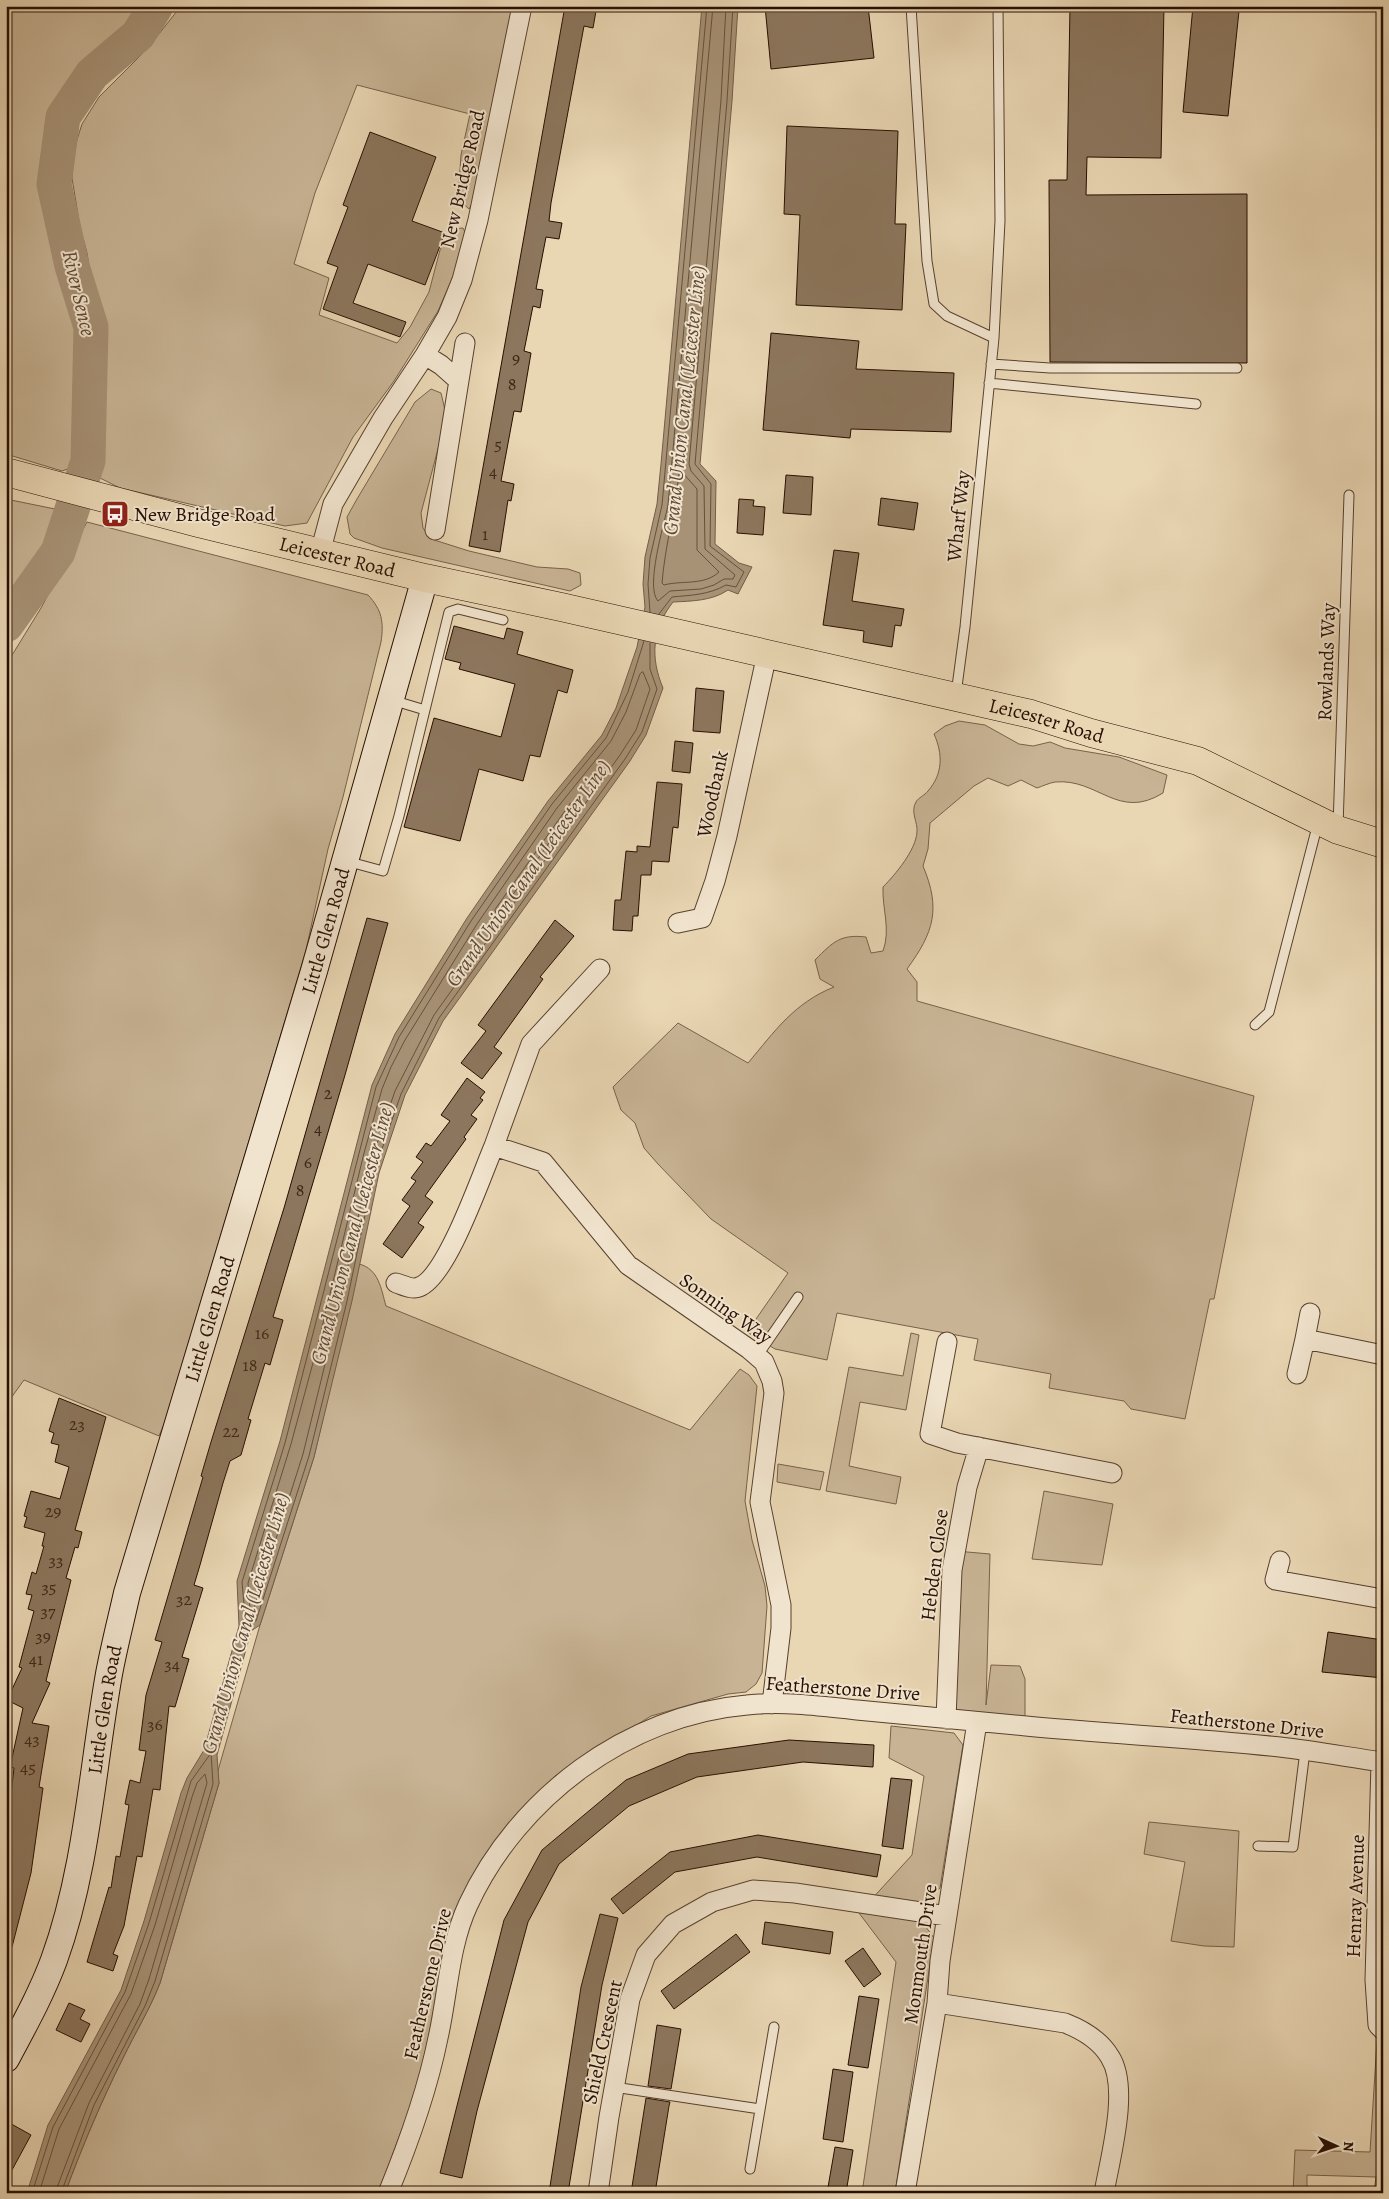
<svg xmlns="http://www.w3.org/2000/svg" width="1389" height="2199" viewBox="0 0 1389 2199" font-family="Alegreya,serif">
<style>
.green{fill:#c8b495;stroke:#78614a}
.water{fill:#a79276;stroke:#745d47}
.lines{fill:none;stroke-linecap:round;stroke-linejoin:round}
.shore{stroke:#67503b;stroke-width:1}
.river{stroke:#a79276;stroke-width:35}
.building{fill:#8c765d;stroke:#270e00}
.lane-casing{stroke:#58402d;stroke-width:11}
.street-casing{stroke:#58402d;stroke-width:21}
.secondary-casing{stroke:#270e00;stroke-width:28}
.primary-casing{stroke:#270e00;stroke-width:29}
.lane{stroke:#f1e4ce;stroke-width:9}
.street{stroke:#f1e4ce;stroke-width:19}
.secondary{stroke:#f1e4ce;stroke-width:26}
.primary{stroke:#e9d6b3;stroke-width:28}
.labels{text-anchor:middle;stroke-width:4;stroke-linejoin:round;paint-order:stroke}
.number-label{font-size:18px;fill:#402817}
.street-label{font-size:20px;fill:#270e00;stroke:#f1e4ce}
.poi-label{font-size:20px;fill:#270e00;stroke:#f1e4ce;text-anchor:start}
.water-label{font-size:21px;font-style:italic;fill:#614935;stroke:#f1e4ce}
</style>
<rect width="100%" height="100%" fill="#e9d6b3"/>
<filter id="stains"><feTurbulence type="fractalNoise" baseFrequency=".004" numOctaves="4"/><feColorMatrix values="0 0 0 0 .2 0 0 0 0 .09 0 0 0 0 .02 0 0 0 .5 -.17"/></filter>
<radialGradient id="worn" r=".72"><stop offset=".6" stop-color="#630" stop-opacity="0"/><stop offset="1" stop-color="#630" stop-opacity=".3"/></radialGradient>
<!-- green -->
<path class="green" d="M6,6h143l-10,18 -38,33 -25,29 -20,40 -10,57 11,55 30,93 -3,132 -22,8 -56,-17z
M181,6h334l-40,192 -6,11 -11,-10 3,-44 9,-41 -113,-29 -42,108 -21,71 35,14 -10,37 78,28 13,-16 19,-35 11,-42 12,-21 11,-1 4,8 -10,32 -19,43 -44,70 -41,56 -46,86 -22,3 -165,-38 -22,-11 4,-124 -15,-100 -7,-26 -8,-49 2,-29 8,-25 17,-27 48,-48z
M431,389l10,4 4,17 -2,20 -22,83 2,15 8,11 38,12 68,16 31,2 12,4 1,12 -11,6 -188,-43 -28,-10 -4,-4 -3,-17 10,-18 58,-97z
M6,499l49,10 6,7 -4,22 -22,25 -29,47z
M87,522l281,73c14,15 16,27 13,47l-38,155 -15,52 -22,101 -141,472 -6,14 -135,-56 -13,18 -5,-1v-732l35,-57z
M959,721l26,4 34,19 14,2 17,-4 15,6 54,9 48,18 -4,18c-45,28 -65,-15 -108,-11 -6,1 -12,4 -18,6l-16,-8 -13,6 -20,-8 -14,8 -44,37 -2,26 -5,17c18,43 11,66 -16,103l10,13v19l337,95 -40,203h-4l-25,120 -54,-10 -7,-8 -75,-13 2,-14 -77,-14 4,-21 -141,-26 -10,47 -52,-11 -28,-17 41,-59 -77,-54 -53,-55 -14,-16 -9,-25 -14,-13 -8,-23 65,-64 70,40c27,-32 46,-60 86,-76l-14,-8 -5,-19c18,-18 25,-26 51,-23l5,16 12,-2c8,-22 -1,-42 0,-64 12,-12 33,-37 34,-55 1,-10 -7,-20 -1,-30 2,-4 9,-7 12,-11 15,-17 15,-37 6,-57l11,-8z
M359,1264c20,5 22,25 27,42l304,124 50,-61 9,6 8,11 -12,115 7,39 13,46 2,20 -5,67 -6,11 -10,8 -18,2 -77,22 -96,60 -72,83 -30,69 -36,161 -39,104h-313c17,-46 36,-91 58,-135 12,-25 27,-49 37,-75l59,-200 -2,-9 43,-149 54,-168z
M911,1333l8,2 -13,75 -46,-8 -11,64 52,11 -5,27 -70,-13 23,-124 54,9z
M778,1464l46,8 -4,18 -43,-8z
M1044,1491l69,13 -11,61 -70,-6z
M956,1551l34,3 -4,151 5,-40 29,1 5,13v38l-79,2z
M891,1726l63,7 9,12 -23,143 -15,13 -4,19 13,18 -39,255h-33l34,-231 -37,-49 53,-58 12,-79 -35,-18z
M1149,1822l90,9 -5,116 -30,-1 -33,-5 14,-79 -41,-8z
M1378,2025l5,5v163h-9l2,-16 -69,-2v18h-14l2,-43 75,2z"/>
<!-- water -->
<path class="water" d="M702,6h36l-6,95 -32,363 16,17 -1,63 24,19 13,4 -14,27 -10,-4c-16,11 -36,11 -55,12 -21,27 -23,55 -10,86l-17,47 -16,26 -187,260 -38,74 -26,78 -27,128 -38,156 -54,168 -9,6 -34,124 2,28 -59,200c-10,26 -25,50 -37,75 -22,44 -41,89 -58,135h-38l21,-68 73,-135 23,-69 37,-128 6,-15 17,-28 35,-124 -2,-45 43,-140 92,-356 23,-51 72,-116 81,-117 54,-66 14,-27 21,-61 8,-40 -2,-23 2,-27 12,-53 4,-40z"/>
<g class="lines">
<!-- shore -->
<path class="shore" d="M713,6l-45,499c-4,20 -23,82 -10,96l12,-10 31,-2 13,-4 10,-6h9l2,-4 -30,-26 -1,-63 -13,-15 -2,-7 32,-364 5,-94
M682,472l15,17v61l22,22c-15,14 -37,8 -55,13l-2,-2c3,-37 13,-72 17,-109z
M650,612l-2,-28 2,-26 12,-53 45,-499
M659,614l13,-17c20,-2 36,-2 54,-12l10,2 8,-15 -34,-26 1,-62 -16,-20 32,-363 6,-95
M644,641l-16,51 -22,46 -54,66 -81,117 -72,116 -23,50 -91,356 -43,139 4,45 10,-6 53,-165 38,-155 27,-129 27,-78 38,-76 186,-259 17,-27 15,-43 -7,-20v-26
M643,672l7,17 -14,41 -16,25 -186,260 -39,76 -27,79 -27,129 -38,155 -49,154 -4,2 -2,-27 43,-139 26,-96 47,-195 18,-64 9,-22 14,-27 72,-116 80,-116 54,-67 15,-29 14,-38z
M571,803l3,1v3l-74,106h-4l-1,-3z
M32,2193l21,-66 72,-135 24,-69 42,-142 20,-28 2,31 -58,197 -10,25 -51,99 -33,88
M39,2193l20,-64 72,-135 24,-69 37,-128 5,-14 8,-9 2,9 -58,196 -9,25 -51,99 -34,90"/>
<!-- river -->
<path class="river" d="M6,625l52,-73 30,-91 3,-134 -19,-61 -18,-82 9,-67 29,-43 46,-39 18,-29"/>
</g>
<!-- building -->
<path class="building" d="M565,6h29v4l2,1 -3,17 -9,-2 -33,177 -2,18 13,2 -3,16 -13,-2 -10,52 7,1 -3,18 -7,-2 -9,45 7,2 -10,59 -7,-1 -13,70 13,3 -3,17 -3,-1 -8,52 -31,-6z
M765,6h103l6,52 -103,11z
M1070,6h94l-3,152 -74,-1 -1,38 161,-1v169l-197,-1 -1,-182h18z
M1193,6l46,5 -11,105 -45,-4z
M787,126l111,5 -3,93h11l-4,86 -106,-5 4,-90 -16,-1z
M370,132l66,25 -24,64 33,12 -20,52 -57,-21 -15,39 53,19 -6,15 -77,-28 15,-42 -11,-4 21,-56 -5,-2z
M771,333l88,8 -3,28 98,4 -3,59 -100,-3 -1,9 -87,-8z
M786,475l27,2 -2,38 -28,-2z
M881,498l37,5 -4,27 -36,-5z
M739,499l15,1 -1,6 12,1 -2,28 -26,-2z
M834,550l25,3 -7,48 52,8 -3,17 -6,-1 -3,22 -29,-5 1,-11 -41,-6z
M454,626l50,13 3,-11 16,4 -6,22 56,16 -6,23 -9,-3 -18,67 -10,-2 -7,26 -44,-12 -19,72 -56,-14 30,-109 67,19 14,-53 -56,-15 2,-6 -16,-4z
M696,688l28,3 -4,42 -27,-2z
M675,741l18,2 -3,30 -18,-2z
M657,782l25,2 -4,44 -5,-1 -4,35 -17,-1 -1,14h-10l-3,41h-5l-1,15 -19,-1 2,-30h6l5,-49 11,1v-6l13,1z
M367,918l21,5 -43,152 -72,242 10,3 -13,45 -5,-2 -17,56 3,1 -10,35 -11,6 -7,22 -23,82 -6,20 9,3 -21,69 7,2 -14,48 -6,-1 -9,84 -7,-1 -11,68 -5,-1 -13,70 -11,28 5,2 -5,15 -26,-9 22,-75 2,1 5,-32 4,1 9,-52 -4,-1 5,-24 10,3 6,-32 -7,-1 7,-55 16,-53 -7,-2 48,-163 -2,-1 10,-34 73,-234z
M555,920l19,16 -34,41 3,2 -49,68 8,6 -20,26 -21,-16 25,-32 -8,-6z
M467,1078l18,14 -5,6 3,2 -12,15 6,4 -13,18 2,2 -41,57 8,6 -15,21 6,4 -22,31 -19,-14 27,-38 -8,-6 14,-19 -5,-3 12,-16 -7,-5 10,-14 5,3 19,-25 -9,-6z
M59,1398l47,19 -31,113 7,2 -4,16 -3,-1 -9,31 5,2 -25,101 4,2 -18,40 17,3 -10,61 4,1 -12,85 -19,74h-6v-109l8,-70 -4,-1 13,-59 -16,-8 15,-32 -3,-1 15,-56 -6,-2 4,-14 -6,-1 6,-22 4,2 8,-28h-2l3,-13 -21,-6 3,-10 -3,-1 7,-25 29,8 9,-32 -14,-5 4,-17 -8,-2 3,-10 -5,-2z
M1328,1632l55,8v38l-61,-6z
M789,1740l85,5 -1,22 -70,-5 -106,15 -68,29 -70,58 -31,58 -51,189 -15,67 -22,-5 64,-253 38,-70 84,-70 62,-26z
M891,1778l21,2 -9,69 -21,-3z
M758,1835l123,20 -4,22 -120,-20 -82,15 -52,42 -12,-15 59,-47z
M600,1914l18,4 -16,67 -34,208h-19l32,-206z
M765,1922l68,10 -3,22 -68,-10z
M736,1934l14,18 -76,57 -13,-18z
M863,1948l18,26 -17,13 -19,-26z
M859,1996l20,3 -11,69 -20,-3z
M69,2003l16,7 -5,9 10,5 -9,18 -25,-12z
M657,2025l24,4 -10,60 -23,-3z
M833,2069l20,3 -10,70 -20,-3z
M646,2098l24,4 -1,4 -14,87h-24z
M6,2121l25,14 -25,46z
M835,2147l18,3 -7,43h-19z"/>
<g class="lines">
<defs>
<path id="lane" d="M911,6l16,255 7,43 13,12 47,22
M991,364l59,4h187
M989,383l207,21
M956,694l9,-67 29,-289 6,-117 -2,-215
M392,700l33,10
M1338,827l11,-332
M346,861l37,10 16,-55 50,-204 9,-3 45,11
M1255,1025l14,-13 49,-189
M758,1355l40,-58
M1258,1846l35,1 12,-96
M614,2087l146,22
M750,2169l24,-142"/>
<path id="street" d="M425,355l16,10 18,16
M435,530l30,-187
M320,553l13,-49 50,-86 42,-63 22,-38 15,-37 16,-60 44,-214
M678,923l24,-5 13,-37 12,-45 40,-182
M600,969l-69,75 -37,102 49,16 85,103 121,84 15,13 8,19 2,12 -14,109 21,103v23l-9,76
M396,1283c7,2 16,7 23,4 28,-10 62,-111 75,-141
M1305,1339l5,-26
M947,1342l-17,92 27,9 155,30
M1297,1374l8,-35 78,16
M1280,1561l-5,19 108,19
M946,1719l6,-149 15,-83 12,-40
M1381,1762l-6,218 3,45 5,5
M937,2003l128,20c18,7 35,17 45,34 20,31 0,101 -6,136
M388,2193c21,-51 39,-101 50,-155 10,-44 11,-92 30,-133 50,-108 160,-190 279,-200 37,-4 74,1 110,5 57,5 113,11 169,16 84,8 169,12 254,21 34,4 68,10 103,15
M598,2193l11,-76 21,-118 16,-44 27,-31 39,-22 41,-12 42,3 152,23
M905,2193l32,-190 3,-42 37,-239"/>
<g id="secondary">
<path id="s1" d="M6,2059c17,-32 35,-64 48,-99 33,-91 38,-190 55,-286 5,-27 12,-54 18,-81l187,-622 111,-393"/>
</g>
<g id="primary">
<path id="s2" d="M6,472l192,51 227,55 136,29 470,107 60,19 107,28 140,69 45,14"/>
</g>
</defs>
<!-- lane casing -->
<use href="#lane" class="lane-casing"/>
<!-- street casing -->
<use href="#street" class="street-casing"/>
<!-- secondary casing -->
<use href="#secondary" class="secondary-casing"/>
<!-- primary casing -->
<use href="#primary" class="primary-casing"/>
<!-- lane -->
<use href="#lane" class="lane"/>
<!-- street -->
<use href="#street" class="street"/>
<!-- secondary -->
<use href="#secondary" class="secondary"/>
<!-- primary -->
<use href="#primary" class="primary"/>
</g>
<!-- icons -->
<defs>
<symbol id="bus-square" viewBox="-11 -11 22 22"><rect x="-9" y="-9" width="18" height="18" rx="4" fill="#8f2418" stroke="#f1e4ce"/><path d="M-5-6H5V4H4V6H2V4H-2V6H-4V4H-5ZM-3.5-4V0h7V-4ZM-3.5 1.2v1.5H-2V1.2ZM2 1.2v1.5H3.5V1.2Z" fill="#fff"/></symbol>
</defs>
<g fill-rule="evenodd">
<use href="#bus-square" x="99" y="498" width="32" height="32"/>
</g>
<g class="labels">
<!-- number labels -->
<g class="number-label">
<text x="516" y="364">9</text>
<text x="512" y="390">8</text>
<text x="498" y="450">5</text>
<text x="493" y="477">4</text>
<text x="485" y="540">1</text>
<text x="328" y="1099">2</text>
<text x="318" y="1134">4</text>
<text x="308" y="1168">6</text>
<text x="300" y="1196">8</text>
<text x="262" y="1339">16</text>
<text x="250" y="1371">18</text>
<text x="77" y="1430">23</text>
<text x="231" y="1437">22</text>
<text x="53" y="1517">29</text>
<text x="56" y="1566">33</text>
<text x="49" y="1593">35</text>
<text x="184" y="1605">32</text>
<text x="48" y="1617">37</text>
<text x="43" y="1642">39</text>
<text x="36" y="1665">41</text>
<text x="172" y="1670">34</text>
<text x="155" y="1730">36</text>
<text x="32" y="1745">43</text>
<text x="28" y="1773">45</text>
</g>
<!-- street labels -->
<g class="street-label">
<text transform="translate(462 179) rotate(-77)" y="7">New Bridge Road</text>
<text transform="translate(958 516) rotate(-84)" y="7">Wharf Way</text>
<text dy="7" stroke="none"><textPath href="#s2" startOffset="342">Leicester Road</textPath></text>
<text transform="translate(1326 662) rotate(-88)" y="7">Rowlands Way</text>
<text dy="7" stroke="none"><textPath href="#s2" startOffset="1070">Leicester Road</textPath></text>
<text transform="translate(712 794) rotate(-78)" y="7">Woodbank</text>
<text dy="7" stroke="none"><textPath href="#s1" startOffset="1176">Little Glen Road</textPath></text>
<text transform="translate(726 1308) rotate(35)" y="7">Sonning Way</text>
<text dy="7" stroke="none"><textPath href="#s1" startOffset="771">Little Glen Road</textPath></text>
<text transform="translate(934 1565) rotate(-83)" y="7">Hebden Close</text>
<text transform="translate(843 1688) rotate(4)" y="7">Featherstone Drive</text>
<text dy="7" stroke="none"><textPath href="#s1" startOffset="366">Little Glen Road</textPath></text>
<text transform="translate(1247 1723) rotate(6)" y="7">Featherstone Drive</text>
<text transform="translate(1355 1896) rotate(-88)" y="7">Henray Avenue</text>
<text transform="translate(920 1954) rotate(-82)" y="7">Monmouth Drive</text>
<text transform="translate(427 1984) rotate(-77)" y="7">Featherstone Drive</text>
<text transform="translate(602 2042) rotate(-78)" y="7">Shield Crescent</text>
</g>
<!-- poi labels -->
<g class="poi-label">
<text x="134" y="521">New Bridge Road</text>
</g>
<!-- water labels -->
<g class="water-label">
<text transform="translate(79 293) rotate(77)" y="7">River Sence</text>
<text transform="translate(684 400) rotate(-84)" y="7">Grand Union Canal (Leicester Line)</text>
<text transform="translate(528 873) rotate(-55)" y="7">Grand Union Canal (Leicester Line)</text>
<text transform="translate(352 1233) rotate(-75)" y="7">Grand Union Canal (Leicester Line)</text>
<text transform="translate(245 1623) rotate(-74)" y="7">Grand Union Canal (Leicester Line)</text>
</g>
</g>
<!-- margin -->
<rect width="1389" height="2199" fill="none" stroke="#e9d6b3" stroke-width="25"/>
<rect x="8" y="8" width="1374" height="2184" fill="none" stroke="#270e00" stroke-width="2.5"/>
<rect x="12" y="12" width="1364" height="2174" fill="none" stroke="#270e00"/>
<!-- north arrow -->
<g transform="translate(1336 2146) rotate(93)" stroke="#f1e4ce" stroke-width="4" paint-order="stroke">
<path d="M0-4L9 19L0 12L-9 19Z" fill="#270e00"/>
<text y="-8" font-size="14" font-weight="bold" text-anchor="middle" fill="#270e00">N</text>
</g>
<rect width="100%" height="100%" filter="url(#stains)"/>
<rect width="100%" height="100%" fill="url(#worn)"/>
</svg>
